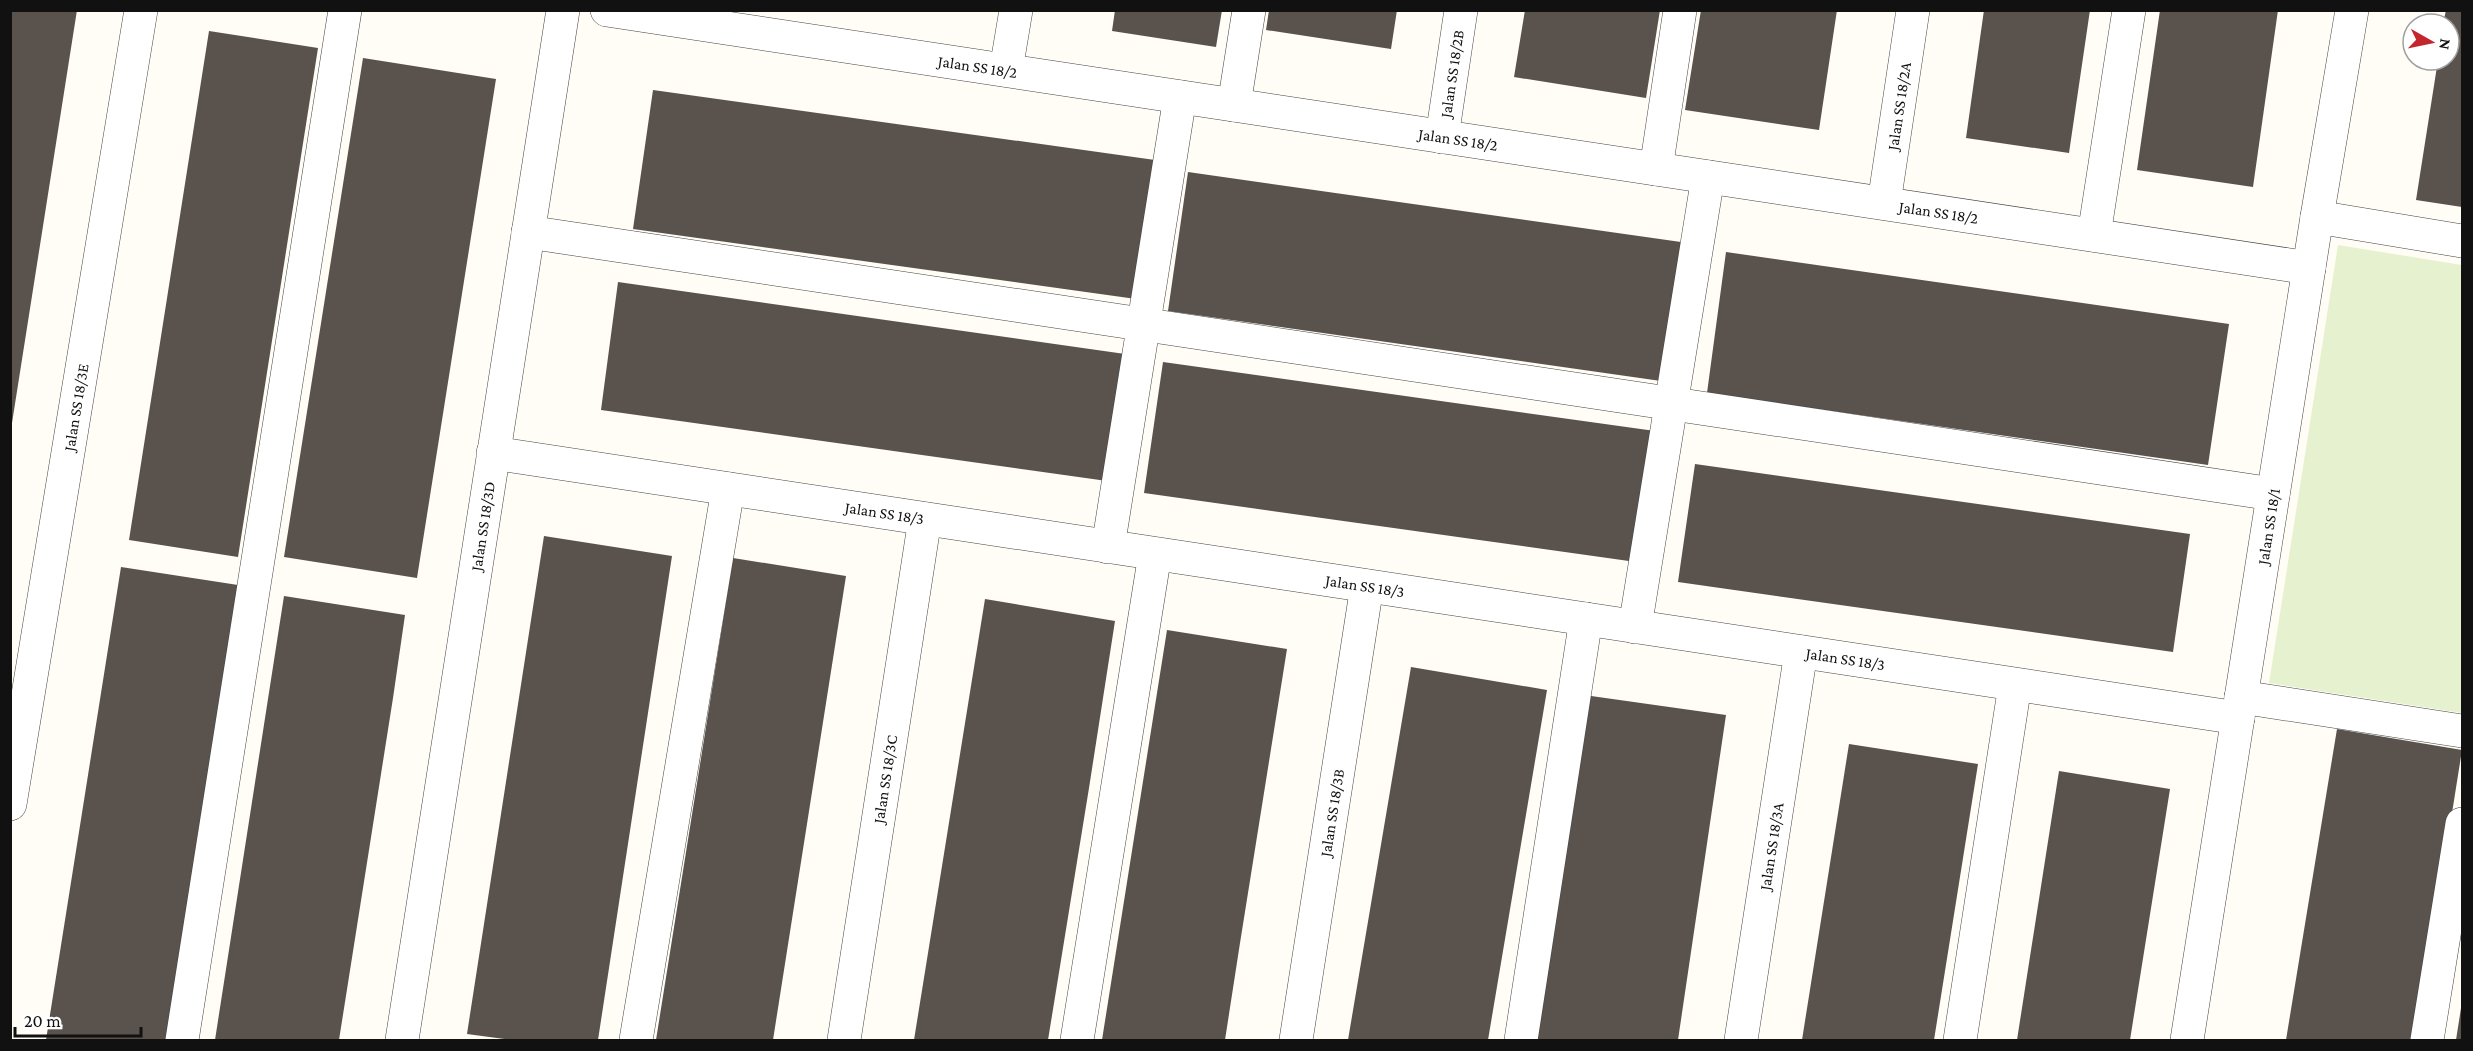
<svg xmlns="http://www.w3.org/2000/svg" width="2473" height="1051" viewBox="0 0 2473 1051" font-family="'Crimson Pro',serif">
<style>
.pitch{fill:#e6f2cf}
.building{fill:#5a524d}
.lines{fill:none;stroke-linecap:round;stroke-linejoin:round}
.minor-casing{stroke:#444;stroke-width:34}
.minor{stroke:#fff;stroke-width:33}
.labels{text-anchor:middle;stroke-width:6;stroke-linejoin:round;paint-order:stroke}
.street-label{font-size:16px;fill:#111;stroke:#fff}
</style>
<rect width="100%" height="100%" fill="#fffdf5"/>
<!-- pitch -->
<path class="pitch" d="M2338,245l124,20v448l-193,-30z"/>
<!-- building -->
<path class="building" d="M10,10h67l-65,413 -2,-1z
M1115,10h107l-6,37 -104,-16z
M1269,10h128l-6,39 -125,-19z
M1525,10h135l-14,88 -132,-21z
M1701,10h136l-18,120 -134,-20z
M1984,10h106l-21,143 -103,-15z
M2160,10h118l-25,177 -116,-17z
M2446,10h16v197l-46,-7 22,-140h11v-36h-6z
M209,31l109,17 -80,509 -109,-17z
M363,58l133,21 -79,499 -133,-21z
M653,90l502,70 -19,139 -503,-70z
M1188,172l500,71 -20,139 -500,-71z
M1726,252l503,72 -21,141 -501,-72z
M618,282l507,72 -18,127 -506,-71z
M1163,362l492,69 -19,131 -492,-69z
M1695,464l495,70 -17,118 -495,-70z
M544,536l128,20 -74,484h-86l-45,-6z
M733,558l113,18 -73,464h-117z
M121,567l117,18 -72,455h-120z
M284,596l121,19 -12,83 -54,342h-124z
M985,599l130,22 -26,167 -41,252h-134z
M1167,630l120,19 -47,294 -15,97h-123z
M1411,667l136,23 -59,350h-140z
M1584,695l142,20 -48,325h-145z
M2337,729l125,21 -46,290h-130z
M1849,744l129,20 -44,276h-132z
M2059,771l111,18 -40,251h-113z
M2461,1008l1,32h-6z"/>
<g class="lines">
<defs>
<g id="minor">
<path id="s1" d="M607,10l1702,258"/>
<path d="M1006,70l10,-60"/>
<path d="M1234,105l15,-95"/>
<path id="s2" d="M1442,137l19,-127"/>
<path d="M1656,169l24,-159"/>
<path id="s3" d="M1884,203l29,-193"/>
<path d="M2317,217l145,24"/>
<path d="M528,232l1745,262"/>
<path d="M2094,235l35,-225"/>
<path id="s4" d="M493,453l1745,265"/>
<path d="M1108,547l72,-450"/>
<path d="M1635,627l73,-450"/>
<path d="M2241,697l221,34"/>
<path id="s5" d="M10,804l131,-794"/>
<path d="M182,1040l163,-1030"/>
<path id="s6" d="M402,1040l161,-1030"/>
<path d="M636,1040l92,-551"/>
<path id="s7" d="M844,1040l81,-521"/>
<path d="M1077,1040l78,-486"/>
<path id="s8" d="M1296,1040l71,-454"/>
<path d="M1521,1040l65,-421"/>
<path id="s9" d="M1741,1040l60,-388"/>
<path d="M1960,1040l55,-355"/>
<path id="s10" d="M2187,1040l130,-823 35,-207"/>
<path d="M2427,1040l35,-216"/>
</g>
</defs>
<!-- minor casing -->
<use href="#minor" class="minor-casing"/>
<!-- minor -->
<use href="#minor" class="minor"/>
</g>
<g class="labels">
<!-- street labels -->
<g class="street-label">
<text dy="6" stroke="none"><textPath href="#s1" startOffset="375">Jalan SS 18/2</textPath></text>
<text dy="6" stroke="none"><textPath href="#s2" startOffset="64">Jalan SS 18/2B</textPath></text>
<text dy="6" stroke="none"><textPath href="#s3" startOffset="98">Jalan SS 18/2A</textPath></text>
<text dy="6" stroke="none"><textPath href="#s1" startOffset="861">Jalan SS 18/2</textPath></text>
<text dy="6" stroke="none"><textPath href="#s1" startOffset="1347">Jalan SS 18/2</textPath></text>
<text dy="6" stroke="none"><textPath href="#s5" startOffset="402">Jalan SS 18/3E</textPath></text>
<text dy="6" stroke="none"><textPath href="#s4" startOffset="396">Jalan SS 18/3</textPath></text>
<text dy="6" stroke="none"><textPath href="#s6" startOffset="520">Jalan SS 18/3D</textPath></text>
<text dy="6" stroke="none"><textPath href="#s10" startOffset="520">Jalan SS 18/1</textPath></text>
<text dy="6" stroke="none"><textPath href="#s4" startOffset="882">Jalan SS 18/3</textPath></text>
<text dy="6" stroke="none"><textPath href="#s4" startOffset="1368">Jalan SS 18/3</textPath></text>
<text dy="6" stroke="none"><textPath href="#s7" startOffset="264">Jalan SS 18/3C</textPath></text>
<text dy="6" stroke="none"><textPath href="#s8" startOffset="230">Jalan SS 18/3B</textPath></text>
<text dy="6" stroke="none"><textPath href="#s9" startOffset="196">Jalan SS 18/3A</textPath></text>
</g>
</g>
<!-- border -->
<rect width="2473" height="1051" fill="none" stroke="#111111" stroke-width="24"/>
<!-- north arrow -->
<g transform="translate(2431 42) rotate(99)"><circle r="28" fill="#ffffff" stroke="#a0a0a0" stroke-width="1.5"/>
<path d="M0-4.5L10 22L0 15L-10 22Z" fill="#c4262e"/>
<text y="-9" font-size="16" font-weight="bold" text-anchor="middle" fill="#111111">N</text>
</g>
<!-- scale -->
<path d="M15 1027v9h126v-9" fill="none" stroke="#111111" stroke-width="3"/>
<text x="24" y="1027" font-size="18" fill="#111111" stroke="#ffffff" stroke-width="4.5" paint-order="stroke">20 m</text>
</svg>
